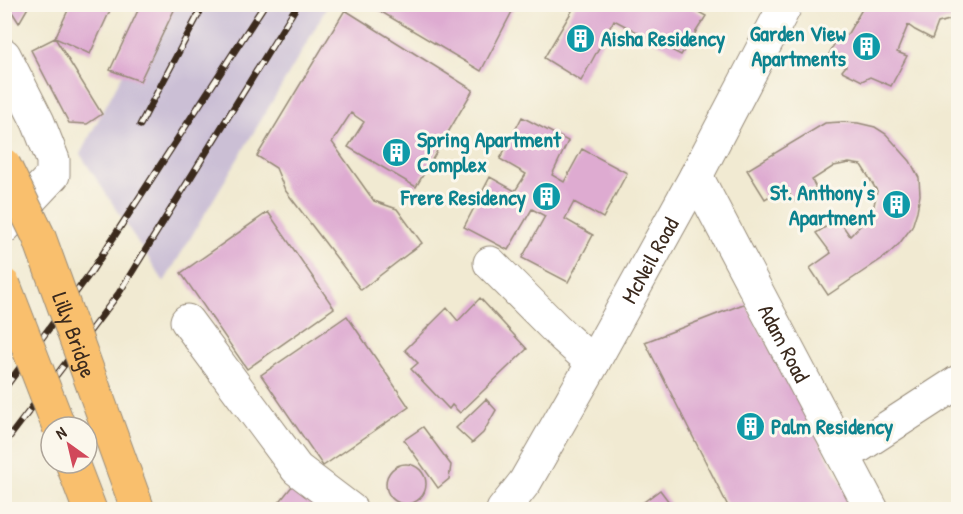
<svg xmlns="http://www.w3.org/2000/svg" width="963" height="514" viewBox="0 0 963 514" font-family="'Patrick Hand',sans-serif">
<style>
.railway{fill:#cbbfd5}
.building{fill:#deabd1}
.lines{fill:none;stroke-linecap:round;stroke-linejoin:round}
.minor-casing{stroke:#968a78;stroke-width:35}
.major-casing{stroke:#968a78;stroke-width:35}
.minor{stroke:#fff;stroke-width:33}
.major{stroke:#f9bf6d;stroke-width:33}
.rail-casing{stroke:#3b2a1e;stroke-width:7}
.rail{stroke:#fbf7ec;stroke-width:4.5;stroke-dasharray:14;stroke-linecap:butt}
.major-bridge-casing{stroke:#968a78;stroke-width:35;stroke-linecap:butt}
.major-bridge{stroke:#f9bf6d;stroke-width:33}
.labels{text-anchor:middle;stroke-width:6;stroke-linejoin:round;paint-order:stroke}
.culture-label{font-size:22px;font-weight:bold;fill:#0d838f;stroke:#fbf7ec;text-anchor:end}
.street-label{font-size:22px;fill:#3b2a1e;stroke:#fbf7ec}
</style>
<rect width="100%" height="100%" fill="#fbf7ec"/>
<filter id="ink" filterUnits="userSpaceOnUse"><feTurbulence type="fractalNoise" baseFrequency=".0167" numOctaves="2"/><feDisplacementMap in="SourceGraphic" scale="12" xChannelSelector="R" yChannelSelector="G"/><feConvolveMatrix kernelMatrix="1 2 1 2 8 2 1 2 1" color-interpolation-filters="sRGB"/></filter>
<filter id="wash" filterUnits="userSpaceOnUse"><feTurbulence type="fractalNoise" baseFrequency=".008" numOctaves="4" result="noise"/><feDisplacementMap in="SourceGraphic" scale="24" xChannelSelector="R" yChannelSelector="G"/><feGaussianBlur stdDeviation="1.35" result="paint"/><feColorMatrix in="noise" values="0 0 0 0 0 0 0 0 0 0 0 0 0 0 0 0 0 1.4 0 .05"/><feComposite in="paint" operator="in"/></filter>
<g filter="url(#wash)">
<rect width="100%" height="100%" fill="#f1ead2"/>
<!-- railway -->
<path class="railway" d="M160,5h168l-28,50 -136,227 -84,-128z"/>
<g id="blocks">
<!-- building -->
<path class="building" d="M7,4h23l-11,19z
M71,4h42l-23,50 -35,-16z
M141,4h36l-37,77 -30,-11z
M368,4h148l-35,67z
M576,4h108l22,12 -25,39 -67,-35 -33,61 -37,-23z
M865,4h93v4l-5,11 -15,4 -6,16 -17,-9 -7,-5 -11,27 10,4 -16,30 -21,-9 -8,4 -20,-10 4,-5 -19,-8 13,-25 7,2z
M345,10l128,80 -57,97 -68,-40 16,-25 -13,-9 -19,29 42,59 23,8 25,34 -61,47 -76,-100 -9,-22 -19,-12z
M55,38l47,76 -15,10 -18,-1 -38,-73z
M522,117l46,24 -16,34 12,7 18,-33 45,24 -24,45 -29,-16 -9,17 28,16 -25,47 -46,-24 23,-42 -13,-7 -24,41 -44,-23 26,-50 25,14 11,-17 -26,-15z
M841,122l17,1 17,4 11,7 24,27 9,17 1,17 -3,16 -5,16 -13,17 -13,12 -58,39 -18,-27 21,-15 -15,-20 22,-14 12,17 10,-10 13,-16 4,-19 -9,-15 -7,-11 -12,-2 -15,3 -22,14 4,8 -22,13 -9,-14 -20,12 -18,-29 78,-47z
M268,212l66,96 -87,61 -66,-96z
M480,298l47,51 -67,64 -8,-8 -3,4 -38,-40 7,-6 -13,-13 42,-42 11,13z
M746,303l110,207h-126l-85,-168z
M347,316l62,91 -86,59 -62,-91z
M486,399l10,11 -13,23 -11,10 -16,-15z
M423,427l28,38 -2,14 -11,9 -34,-48z
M386 484a20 20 0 1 1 40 0a20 20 0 1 1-40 0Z
M293,485l30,25h-50z
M660,490l15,20h-42z"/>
</g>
</g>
<g filter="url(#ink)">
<use href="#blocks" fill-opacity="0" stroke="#968a78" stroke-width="1.5"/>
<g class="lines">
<defs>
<g id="minor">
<path d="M4,55l34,67 15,38v15l-49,52"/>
<path id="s1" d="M696,176l176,334"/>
<path d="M490,263l73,73 30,27"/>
<path d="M187,321l110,148 54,41"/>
<path d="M844,456l114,-74"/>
<path id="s2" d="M503,510l22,-28 68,-119 103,-187 90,-172"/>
</g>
<path id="major" d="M72,463l18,47"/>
</defs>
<!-- minor casing -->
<use href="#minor" class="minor-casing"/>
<!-- major casing -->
<use href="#major" class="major-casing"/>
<!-- minor -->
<use href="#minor" class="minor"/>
<!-- major -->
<use href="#major" class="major"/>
<defs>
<path id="rail" d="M140,125l64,-121
M4,389l87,-117 174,-268
M4,444l115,-151 179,-289"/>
</defs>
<!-- rail casing -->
<use href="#rail" class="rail-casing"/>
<!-- rail -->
<use href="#rail" class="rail"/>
<defs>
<g id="major-bridge">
<path id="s3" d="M4,165l35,72 99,273"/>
<path d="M4,285l55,142"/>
</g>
</defs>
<!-- major-bridge casing -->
<use href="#major-bridge" class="major-bridge-casing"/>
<!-- major-bridge -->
<use href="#major-bridge" class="major-bridge"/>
</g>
</g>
<!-- icons -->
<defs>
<symbol id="building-disc" viewBox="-11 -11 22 22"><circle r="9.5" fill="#0f9aa8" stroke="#fbf7ec"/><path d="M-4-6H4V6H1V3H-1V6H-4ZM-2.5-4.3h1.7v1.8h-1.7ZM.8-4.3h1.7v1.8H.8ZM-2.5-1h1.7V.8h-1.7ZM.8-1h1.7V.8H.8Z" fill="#fff"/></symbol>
</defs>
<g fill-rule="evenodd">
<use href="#building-disc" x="564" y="22" width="33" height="33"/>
<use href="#building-disc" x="850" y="30" width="33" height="33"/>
<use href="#building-disc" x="380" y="136" width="33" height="33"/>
<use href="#building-disc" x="530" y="180" width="33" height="33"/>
<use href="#building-disc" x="880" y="188" width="33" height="33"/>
<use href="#building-disc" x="734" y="410" width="33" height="33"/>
</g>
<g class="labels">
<!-- culture labels -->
<g class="culture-label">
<text x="846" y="41">Garden View<tspan x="846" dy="25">Apartments</tspan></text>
<text x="601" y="46" text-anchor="start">Aisha Residency</text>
<text x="417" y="147" text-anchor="start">Spring Apartment<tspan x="417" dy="25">Complex</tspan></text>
<text x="875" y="200">St. Anthony's<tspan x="875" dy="25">Apartment</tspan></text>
<text x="526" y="205">Frere Residency</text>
<text x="771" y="434" text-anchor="start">Palm Residency</text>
</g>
<!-- street labels -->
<g class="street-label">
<text dy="8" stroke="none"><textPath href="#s2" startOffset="290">McNeil Road</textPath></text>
<text dy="8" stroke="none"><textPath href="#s3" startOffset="184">Lilly Bridge</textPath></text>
<text dy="8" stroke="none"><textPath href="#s1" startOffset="189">Adam Road</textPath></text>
</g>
</g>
<!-- margin -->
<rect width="963" height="514" fill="none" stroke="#fbf7ec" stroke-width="24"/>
<!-- north arrow -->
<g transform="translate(69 445) rotate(326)"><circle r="28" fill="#fbf7ec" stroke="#aea59a" stroke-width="1.5"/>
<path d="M0-4.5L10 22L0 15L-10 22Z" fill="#d1495b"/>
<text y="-9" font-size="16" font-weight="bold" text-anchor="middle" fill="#3b2a1e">N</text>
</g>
</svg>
